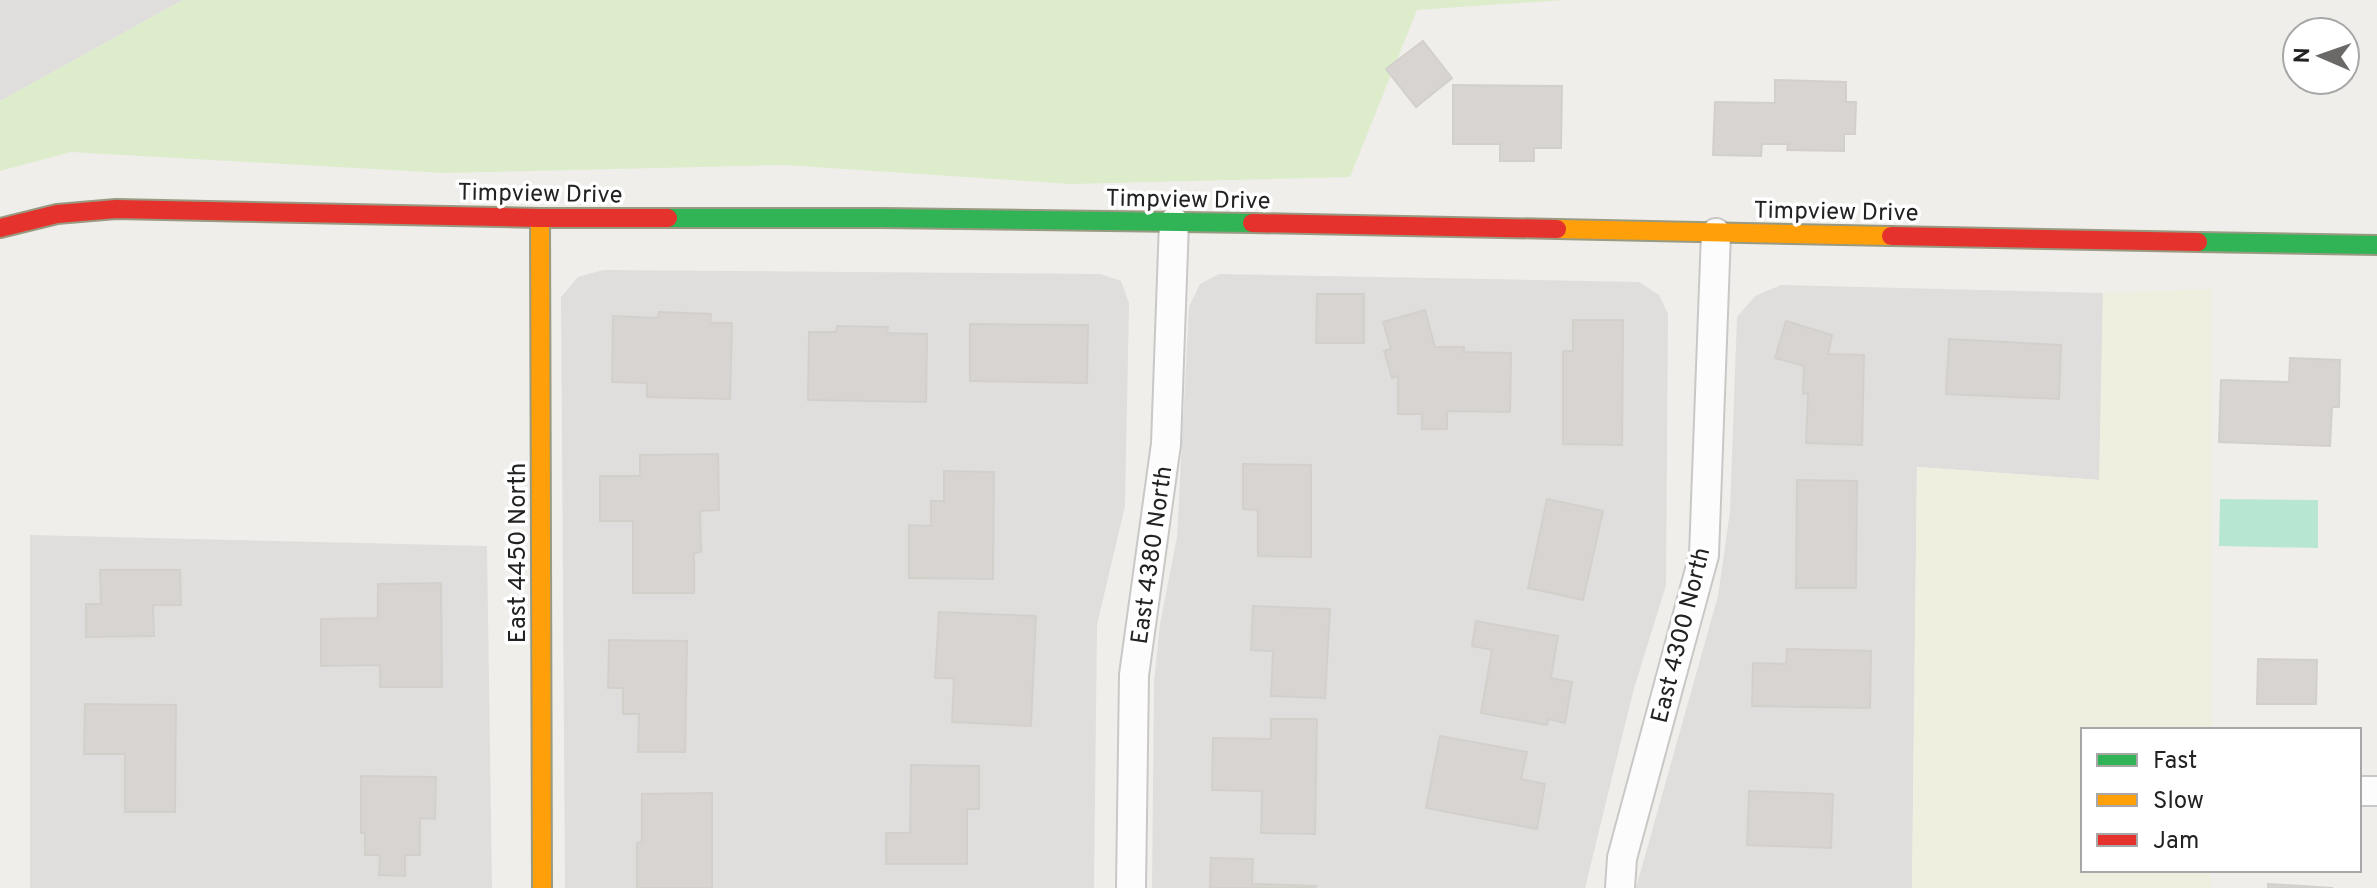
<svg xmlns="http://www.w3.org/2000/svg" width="2377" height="888" viewBox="0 0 2377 888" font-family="Overpass,sans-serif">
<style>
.residential{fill:#dfdedc}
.farmland{fill:#efefdf}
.grass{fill:#ddeccb}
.pitch{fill:#b7e6d2}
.building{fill:#d7d4d2;stroke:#d3d0cc;stroke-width:2}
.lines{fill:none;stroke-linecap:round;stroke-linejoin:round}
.street-casing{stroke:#c9c8c7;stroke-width:32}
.fast-casing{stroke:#999a82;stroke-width:22}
.slow-casing{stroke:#999a82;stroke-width:22}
.jam-casing{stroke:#999a82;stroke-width:22}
.street{stroke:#fdfcfc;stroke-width:28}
.fast{stroke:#30b455;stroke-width:18}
.slow{stroke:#ff9f0a;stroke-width:18}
.jam{stroke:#e5322d;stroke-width:18}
.labels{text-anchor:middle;stroke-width:7;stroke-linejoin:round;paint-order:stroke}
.street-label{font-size:24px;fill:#222;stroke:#fff}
</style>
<rect width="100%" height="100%" fill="#f0eeeb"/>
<!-- residential -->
<path class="residential" d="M0,0h183l-183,101z
M603,270l497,4 21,7 8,22 -4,203 -28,119 -3,263h-529l-4,-591 17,-20z
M1219,274l420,8 20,13 9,19 -2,271 -33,107 -48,196h-433l2,-206 6,-58 17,-87 12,-230 11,-23z
M1781,285l322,8 -3,187 -183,-13 -5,421h-276l82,-292 12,-85 7,-194 18,-21z
M30,535l457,11 5,342h-462z"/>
<!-- farmland -->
<path class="farmland" d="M2212,289v441h-129v140h128v18h-299l5,-421 182,13 4,-187z"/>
<!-- grass -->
<path class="grass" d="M183,0h1381l-147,10 -67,167 -279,7 -287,-19 -339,8 -374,-21 -71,19v-70z"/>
<!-- pitch -->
<path class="pitch" d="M2220,499l98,1v48l-99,-2z"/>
<!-- building -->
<path class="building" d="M1423,41l29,37 -36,29 -30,-38z
M1775,80l71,2v20h10l-1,32h-11v17l-57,-1 1,-6h-26l-1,12 -48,-1 2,-53 60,1z
M1453,85l109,1 -1,62h-27v13h-34v-17h-47z
M1317,294h47v49h-48z
M1425,310l10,37h29v5l47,1 -1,59 -63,-1v18h-25v-15h-24v-38l-6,2 -8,-27 7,-2 -8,-27z
M659,312l52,2 -1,9h22l-2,76 -83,-2v-14l-35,-1 1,-66 45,2z
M1573,320h50l-1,125 -59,-1v-93h10z
M1786,321l46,14 -4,19 36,1 -2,90 -56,-2 2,-50 -5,1 1,-28 -29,-8z
M970,324l118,1 -1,58 -117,-2z
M837,326l51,1 -1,6 40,1 -1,68 -118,-2 1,-68h27z
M1949,339l112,6 -2,54 -113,-5z
M2290,358l50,2 -1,47h-7l-2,39 -111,-4 2,-62 68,2z
M718,454l1,56 -19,1 1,41 -7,1v40h-61v-72h-33v-45h40v-21z
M1243,464l68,1v92l-53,-1v-46l-15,-1z
M944,471l50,1 -1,107 -84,-1v-53l22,1v-25h13z
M1797,480l60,1 -1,107h-60z
M1547,499l56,12 -20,89 -55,-12z
M100,570h80l1,35h-28l1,31 -68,1v-33h15z
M441,583l1,104h-62v-22l-59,1v-47l57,-1v-34z
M1253,606l77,3 -5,89 -54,-2 2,-45 -22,-1z
M939,612l97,4 -5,110 -79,-4 2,-44h-19z
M1476,621l82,15 -7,42 21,4 -7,41 -17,-4 -1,6 -66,-12 11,-63 -20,-4z
M609,640l78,1 -2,111h-47l1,-38h-16v-26h-15z
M1787,649l84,2 -1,57 -118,-2 1,-43 33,1z
M2258,659l59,1 -1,44h-59z
M85,704l91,1 -1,107h-50v-58h-41z
M1271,719h46l-2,115 -54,-1 1,-42 -50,-1 1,-52 58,1z
M1440,736l87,16 -6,27 24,5 -8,45 -111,-21z
M911,765l68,1v43h-12v55h-81v-31h24z
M361,776l75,1 -1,42 -15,-1v37h-15v21l-26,-1 1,-20h-15v-22h-4z
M1749,791l84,3 -2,54 -84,-3z
M712,793v95h-75v-45l5,-1v-48z
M1211,858l42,1 -1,25 64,2v2h-106z
M2268,884l65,4h-65z"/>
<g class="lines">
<defs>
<path id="street" d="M2359,791h18
M1131,888l3,-213 32,-231 8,-222
M1620,888l2,-30 82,-303 12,-322"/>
<path id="fast" d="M668,218h214l370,5
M2198,242l179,3"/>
<path id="slow" d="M540,218l2,670
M1557,229l334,7"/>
<path id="jam" d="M1252,223l305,6
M0,228l57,-14 59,-5 424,9h128
M1891,236l307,6"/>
</defs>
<!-- street casing -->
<use href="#street" class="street-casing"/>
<!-- fast casing -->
<use href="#fast" class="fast-casing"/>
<!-- slow casing -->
<use href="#slow" class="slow-casing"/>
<!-- jam casing -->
<use href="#jam" class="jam-casing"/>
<!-- street -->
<use href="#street" class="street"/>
<!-- fast -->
<use href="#fast" class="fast"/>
<!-- slow -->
<use href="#slow" class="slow"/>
<!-- jam -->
<use href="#jam" class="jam"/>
</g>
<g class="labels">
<!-- street labels -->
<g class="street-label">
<text transform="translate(540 193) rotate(1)" y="8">Timpview Drive</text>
<text transform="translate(1188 199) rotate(1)" y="8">Timpview Drive</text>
<text transform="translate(1836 211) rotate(1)" y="8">Timpview Drive</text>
<text transform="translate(517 553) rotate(-90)" y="8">East 4450 North</text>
<text transform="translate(1151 555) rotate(-82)" y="8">East 4380 North</text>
<text transform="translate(1680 635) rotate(-76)" y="8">East 4300 North</text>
</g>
</g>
<!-- legend -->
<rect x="2081" y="728" width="280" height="144" fill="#ffffff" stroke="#a7a7a7" stroke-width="2"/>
<rect x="2097" y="754" width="40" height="12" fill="#30b455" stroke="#a7a7a7" stroke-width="2"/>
<text x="2153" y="768" font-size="24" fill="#222222">Fast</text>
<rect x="2097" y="794" width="40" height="12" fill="#ff9f0a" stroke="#a7a7a7" stroke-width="2"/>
<text x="2153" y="808" font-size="24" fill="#222222">Slow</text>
<rect x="2097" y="834" width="40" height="12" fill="#e5322d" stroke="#a7a7a7" stroke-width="2"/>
<text x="2153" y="848" font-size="24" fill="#222222">Jam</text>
<!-- north arrow -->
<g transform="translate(2321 56) rotate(272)"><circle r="38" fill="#ffffff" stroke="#a7a7a7" stroke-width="2"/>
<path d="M0-6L14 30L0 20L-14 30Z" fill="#6a6968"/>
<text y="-12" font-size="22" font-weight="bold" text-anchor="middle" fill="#222222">N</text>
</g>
</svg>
